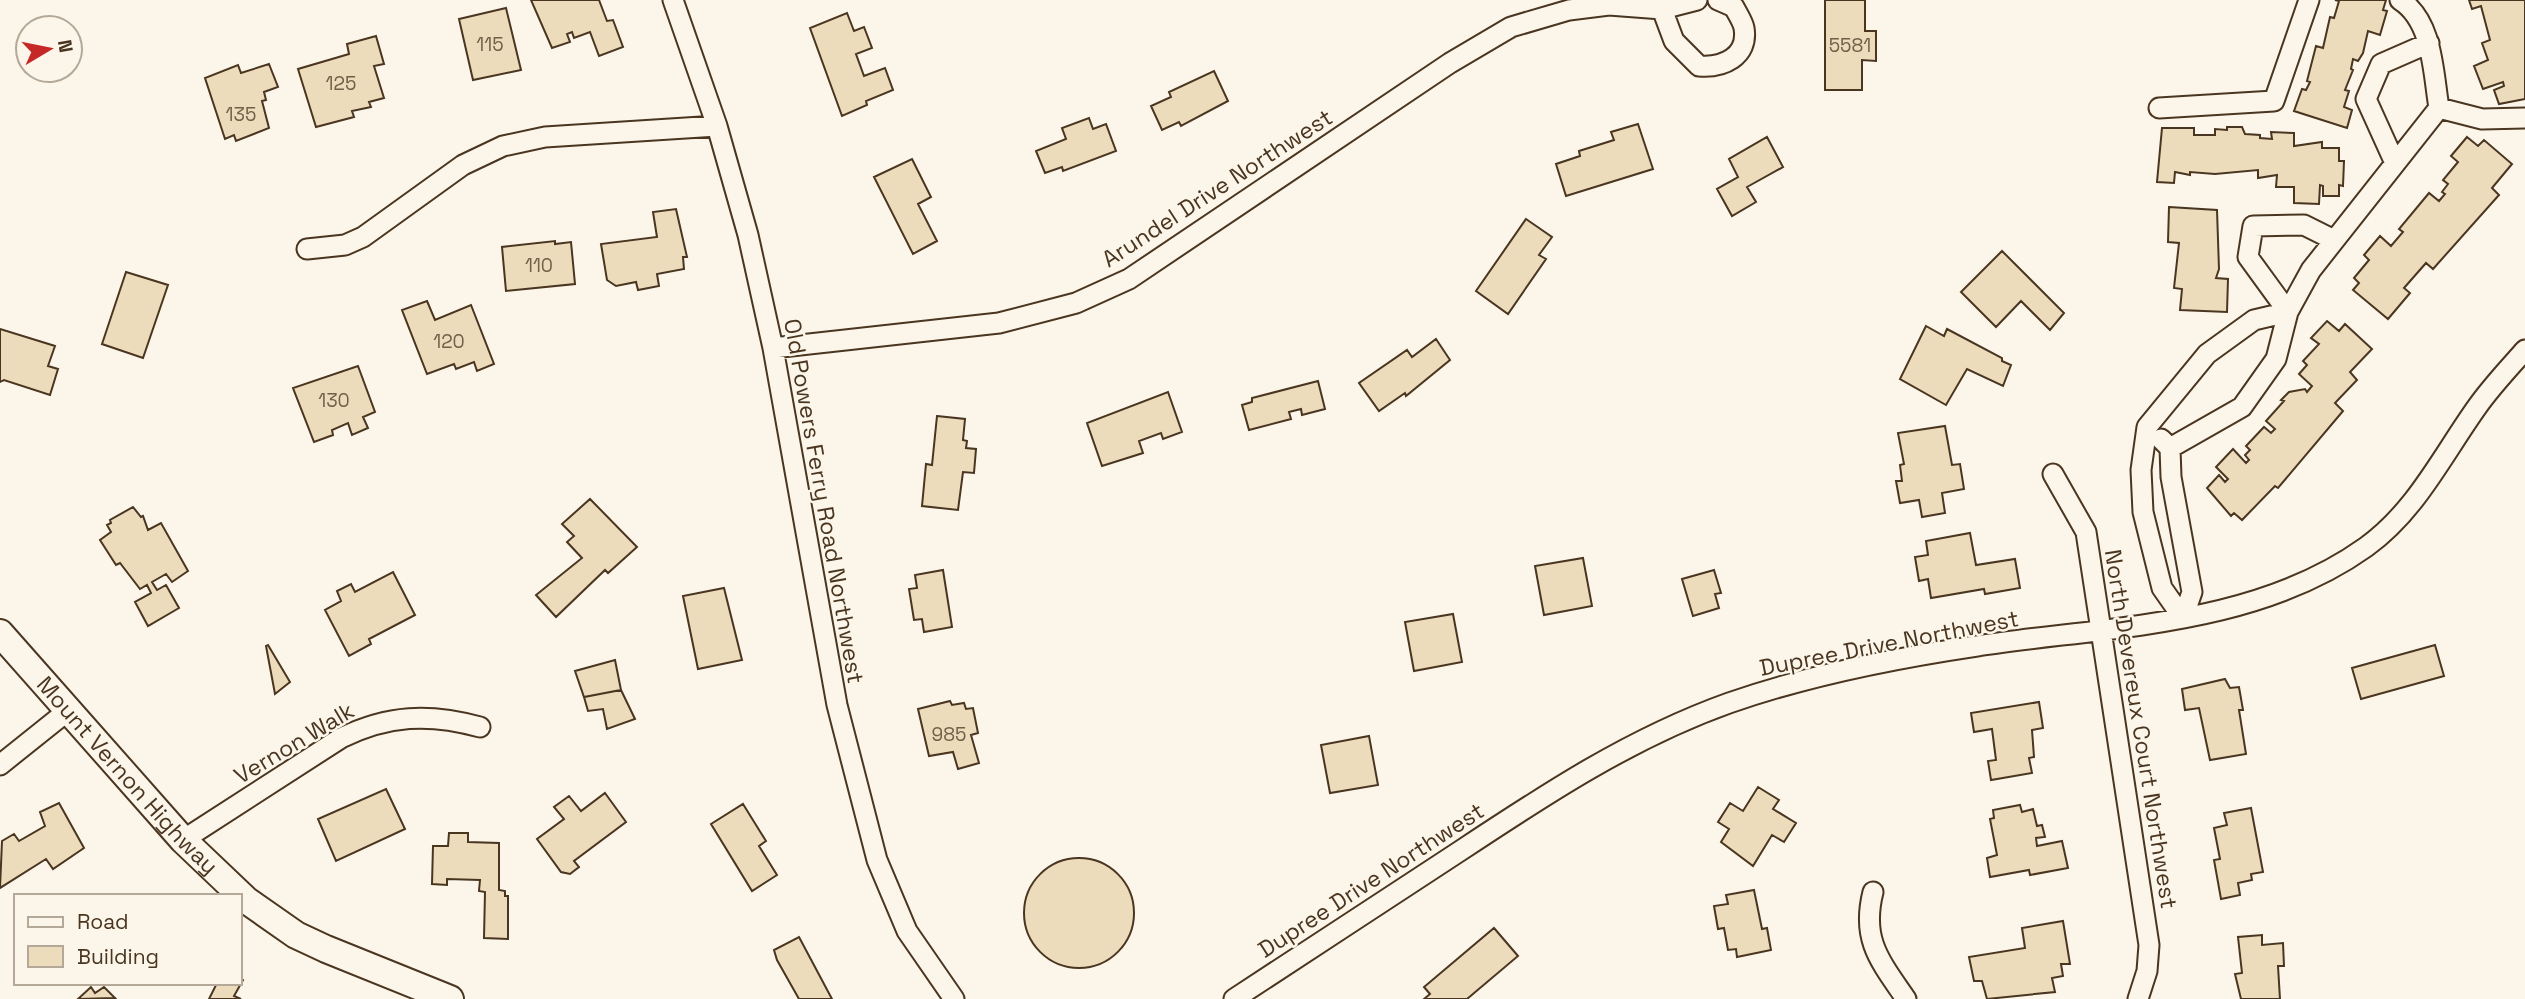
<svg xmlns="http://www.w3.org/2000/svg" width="2525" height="999" viewBox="0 0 2525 999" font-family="'Space Grotesk',sans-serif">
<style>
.building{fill:#ecdcbc;stroke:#4a3520;stroke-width:2}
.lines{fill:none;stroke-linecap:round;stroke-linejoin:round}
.street-casing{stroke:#4a3520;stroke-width:23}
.secondary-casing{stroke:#4a3520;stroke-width:30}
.street{stroke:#fbf6e9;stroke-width:19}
.secondary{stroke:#fbf6e9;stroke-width:26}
.labels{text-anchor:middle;stroke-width:5;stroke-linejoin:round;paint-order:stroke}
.number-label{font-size:19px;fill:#725f47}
.street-label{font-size:23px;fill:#4a3520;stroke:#fbf6e9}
</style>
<rect width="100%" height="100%" fill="#fbf6e9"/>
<!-- building -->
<path class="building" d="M531,0h68l8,21 6,-1 10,27 -24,9 -9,-24 -16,6 -2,-6 -5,2 3,8 -18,6z
M1825,0h40v31h11v30l-14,-1v30h-37z
M2335,0h51l-3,10 4,1 -7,24 -12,-4 -5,22 -5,8 -5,-2 -2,10 2,1 -8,20 4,1 -5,16 8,3 -5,18 -53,-17 8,-22 4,1 4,-8 -3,-1 9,-35 7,2 7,-31 4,1 5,-17z
M2469,0h56v99l-26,5 -5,-14 10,-4 -1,-4 -20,7 -9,-23 14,-6 -6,-17 8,-3 -9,-34 -9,3z
M506,8l15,62 -48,10 -14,-61z
M847,13l7,18 10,-4 8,21 -16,6 8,22 21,-8 8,22 -27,11 1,4 -25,11 -32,-88z
M376,36l8,28 -10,2 10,32 -15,4 2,5 -19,4 2,6 -38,10 -18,-58 51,-15 -2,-10z
M269,64l9,23 -14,5 2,8 -4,1 7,27 -33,13 -2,-6 -9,4 -20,-61 33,-13 3,8z
M1214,71l14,30 -47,25 -2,-4 -17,8 -11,-24 20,-9 -2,-5z
M1089,118l4,11 13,-5 10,27 -53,20 -1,-4 -17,6 -9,-22 30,-12 -4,-11z
M1638,124l15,45 -87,27 -10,-32 24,-8 -1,-5 35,-11 -3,-8z
M2227,127h15l3,7 15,1v3l12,1 -1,-7 23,1v13l28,-4v6h17v13h5l-1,25 -4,-1v11h-16v-10l-3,-1 -1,19 -25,-1v-16h-18l1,-12 -19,3v-8l-43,4 -25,-2v3l-15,-3 -1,11 -17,-1 5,-54h32v7h21v-6l12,1z
M1767,137l16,30 -36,20 9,15 -24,14 -15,-27 21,-12 -9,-18z
M2467,137l11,9 6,-6 28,24 -20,24 7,7 -66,74 -7,-6 -22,25 6,5 -22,26 -35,-29 6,-7 -5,-5 15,-18 -5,-5 16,-19 11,10 12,-14 -4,-3 30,-36 10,8 6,-7 -3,-2 6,-8 -5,-4 15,-18 -7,-6z
M912,159l19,38 -13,7 19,37 -24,13 -39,-77z
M2169,207l48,3 2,59 -3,9 12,1 -1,33 -47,-2 2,-21 -8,-1 5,-45 -11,-1z
M676,209l11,48h-4l1,12 -27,5 2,12 -21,4 -2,-8 -20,4 -9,-6 -6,-36 56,-7 -4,-25z
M1526,219l26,18 -13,18 7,4 -38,55 -32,-23z
M555,241v3l16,-2 4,42 -69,7 -4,-44z
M2002,251l62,62 -14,17 -29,-29 -25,26 -35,-35z
M126,272l42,13 -25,73 -41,-14z
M427,301l8,19 36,-15 23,59 -17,7 -3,-9 -18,7 -2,-5 -27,10 -25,-64z
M2327,321l12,10 6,-7 27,25 -22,23 7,8 -22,23 8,8 -65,77 -3,-2 -33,34 -8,-7 -3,3 -24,-28 12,-13 6,7 3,-3 -12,-12 17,-18 13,14 3,-3 -4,-5 5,-5 -4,-4 18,-19 7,6 4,-4 -9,-8 18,-20 -3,-1 8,-8 16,-3 2,3 5,-6 -13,-12 8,-9 -4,-4 16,-17 -8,-6z
M1926,326l18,10 3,-7 55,29v3l9,4 -8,21 -36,-17 -21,36 -46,-26z
M0,329l55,17 -7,20 10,3 -8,26 -46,-15 -4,2z
M1436,339l14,21 -44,36 -1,-3 -26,18 -20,-28 48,-33 5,7z
M358,366l17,46 -12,5 5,11 -16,7 -4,-12 -16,7 1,5 -19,7 -21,-54z
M1318,381l7,28 -23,6 -1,-6 -12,3 2,7 -42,11 -7,-25 10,-3v-4z
M1168,392l14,40 -19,7 -2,-6 -22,8 4,12 -41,13 -15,-43z
M937,416l28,3 -2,21 4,1 -1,7 10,1 -2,24 -11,-1 -5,38 -36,-4 4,-42 6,1z
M1945,426l7,39 8,-1 4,25 -22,4 3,20 -23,4 -3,-17 -19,3 -4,-22h6l-2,-16 4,-1 -6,-31z
M590,499l47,48 -29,26 -3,-3 -49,47 -20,-22 46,-37 -15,-16 7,-6 -12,-12z
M133,507l8,10 2,-1 5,14 13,-7 27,48 -16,11 -6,-8 -14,8 5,8 9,-5 13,23 -31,18 -13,-24 16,-9 -4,-8 -7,4 -20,-26 -4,2 -16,-25 11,-8 -4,-7 4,-2 -1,-3z
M1970,533l6,32 39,-6 5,29 -35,6 -1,-5 -53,9 -3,-19 -9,2 -4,-24 13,-2 -2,-14z
M1583,558l9,48 -48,9 -9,-49z
M943,570l9,57 -28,5 -2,-13 -8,1 -5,-31 8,-1 -2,-13z
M1714,570l7,23 -6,1 4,14 -26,8 -11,-37z
M393,572l22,43 -46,24 2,5 -22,12 -24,-46 16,-9 -4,-10 14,-7 4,8z
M724,588l18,72 -44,9 -15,-73z
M1453,614l9,48 -48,9 -9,-49z
M268,645l22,37 -15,12 -9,-48z
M2435,645l9,31 -83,23 -9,-31z
M615,660l6,30 -37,7 -9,-26z
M2225,679l5,9 9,-1 4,23h-4l7,44 -36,6 -11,-52 -14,2 -3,-21z
M621,690l14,29 -28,10 -4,-20 -15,2 -4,-14z
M950,701l2,4 12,-2 2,6 7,-1 5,25 -7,2 8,28 -21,6 -5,-17 -24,4 -11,-47z
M2039,702l4,26 -11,2 2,27 -5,1 3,15 -41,7 -3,-19 8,-1 -4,-31 -18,3 -3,-19z
M1369,736l9,49 -48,8 -9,-48z
M1758,787l21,13 -6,9 23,14 -12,19 -12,-7 -19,31 -32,-24 8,-13 -11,-7 12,-19 13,8z
M386,789l19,40 -69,32 -18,-42z
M605,793l21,29 -52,39 5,6 -9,7 -9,-2 -24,-33 27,-20 -10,-12 15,-11 12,15z
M59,803l25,45 -31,21 -7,-10 -46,29 2,-47 12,-7 5,7 26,-15 -5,-14z
M743,804l23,37 -7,5 18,29 -25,16 -41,-67z
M2020,805l2,7 11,-3 4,17 5,-1 3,12 -9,1 1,8 25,-5 6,27 -38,7 -1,-5 -39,7 -3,-19 10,-3 -7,-36 4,-1 -1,-8z
M2251,808l12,64 -12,2 1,6 -14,3 2,12 -19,4 -7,-39 6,-1 -6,-31 13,-3 -3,-12z
M449,833h19v9l31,1v47l6,1v5h3v43l-24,-1 1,-46 -6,-1 1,-11 -33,-1v6l-15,-1 1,-38h15z
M1024 913a55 55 0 1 1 110 0a55 55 0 1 1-110 0Z
M1754,890l8,39 5,-1 4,22 -34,7 -1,-8 -8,1 -4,-22 -6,1 -4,-23 14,-2 -2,-9z
M2063,921l7,43h-9l2,12 -11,2 3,14 -68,7 -5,-18h-8l-5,-24 56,-9 -3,-20z
M1494,928l24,28 -51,43h-43l6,-5 -6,-7z
M2262,935v10l21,-2 1,23h-6l2,33h-39l-6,-25 7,-1 -4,-36z
M799,937l33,62h-33l-22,-39 -3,-10z
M240,978l3,2 -9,16 7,3h-32l8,-16h23z
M91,987l4,6 9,-6 11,11 -37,1z"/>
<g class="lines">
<defs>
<path id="street" d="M673,0l44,126 31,109 25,113 64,357 40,155 30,71 47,68
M1662,9l12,32 25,25c23,2 50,-9 45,-38 -1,-6 -7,-15 -10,-21l-16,-7
M2159,108l115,-7 35,-101
M2439,108l43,11 43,-1
M2395,163l-29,-64 15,-35 48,-21
M307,249l38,-4 18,-8 100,-72 40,-19 42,-9 172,-11
M2288,312l-40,-55 5,-31 51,-1 30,15
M773,348l226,-25 77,-20 53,-24 321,-216 61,-36 58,-17 40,-5 53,4 35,-9
M2161,439l9,9 1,29 21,115 -9,26
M2170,448l72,-41 34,-48 12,-47 23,-42 128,-162c-6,-36 -6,-87 -39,-108
M2053,474l33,58 63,413 -2,26 -9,28
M2183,618l-21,-30 -19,-76 -2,-42 6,-43 60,-73 47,-34 34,-8
M0,765l70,-56
M183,840l158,-102c47,-23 88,-25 139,-11
M1873,892c-12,48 7,69 33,107
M1234,999c75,-49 151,-99 226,-148 86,-57 171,-113 269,-148 77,-27 167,-45 248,-57 131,-20 277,-19 389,-99 50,-36 76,-91 111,-140 14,-20 32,-39 48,-57"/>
<g id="secondary">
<path id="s1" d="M0,633l183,207 63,60 50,35 30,14 124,50"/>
</g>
</defs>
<!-- street casing -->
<use href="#street" class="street-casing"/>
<!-- secondary casing -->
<use href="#secondary" class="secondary-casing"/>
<!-- street -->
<use href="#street" class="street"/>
<!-- secondary -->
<use href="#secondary" class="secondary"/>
</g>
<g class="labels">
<!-- number labels -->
<g class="number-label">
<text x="490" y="51">115</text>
<text x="1850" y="52">5581</text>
<text x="341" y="90">125</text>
<text x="241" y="121">135</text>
<text x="539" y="272">110</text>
<text x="449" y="348">120</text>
<text x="334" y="407">130</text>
<text x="949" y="741">985</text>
</g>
<!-- street labels -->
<g class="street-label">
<text transform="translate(1217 188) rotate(-33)" y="8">Arundel Drive Northwest</text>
<text transform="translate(824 501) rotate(80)" y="8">Old Powers Ferry Road Northwest</text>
<text transform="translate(1889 643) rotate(-11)" y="8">Dupree Drive Northwest</text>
<text transform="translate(2141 729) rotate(81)" y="8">North Devereux Court Northwest</text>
<text transform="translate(294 743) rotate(-31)" y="8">Vernon Walk</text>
<text dy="8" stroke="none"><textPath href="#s1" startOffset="191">Mount Vernon Highway</textPath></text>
<text transform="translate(1371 880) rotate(-33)" y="8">Dupree Drive Northwest</text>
</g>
</g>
<!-- legend -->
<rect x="14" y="894" width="228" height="91" fill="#fbf6e9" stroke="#b4a999" stroke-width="2"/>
<rect x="28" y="917" width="35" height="10" fill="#fbf6e9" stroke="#b4a999" stroke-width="2"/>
<text x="77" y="929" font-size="21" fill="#4a3520">Road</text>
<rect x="28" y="946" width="35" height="21" fill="#ecdcbc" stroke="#b4a999" stroke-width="2"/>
<text x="77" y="964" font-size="21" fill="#4a3520">Building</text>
<!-- north arrow -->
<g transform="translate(49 49) rotate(80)"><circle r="33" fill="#fbf6e9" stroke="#b4a999" stroke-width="2"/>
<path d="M0-5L12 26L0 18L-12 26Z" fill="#c62828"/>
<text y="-10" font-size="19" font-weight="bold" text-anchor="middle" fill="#4a3520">N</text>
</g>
</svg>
